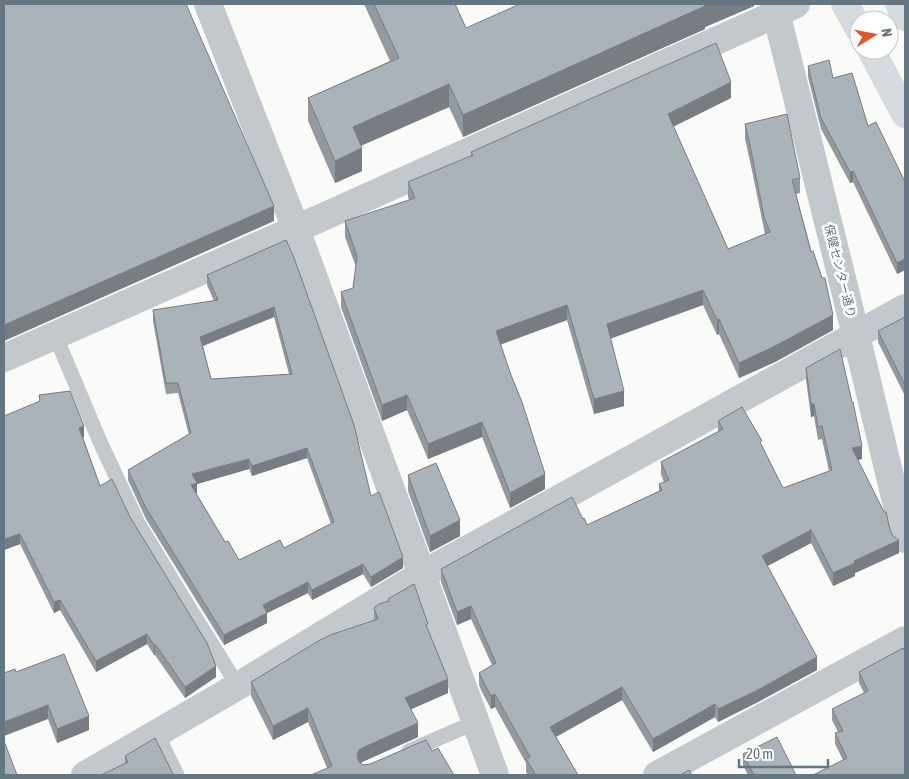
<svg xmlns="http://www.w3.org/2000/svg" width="909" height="779" viewBox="0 0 909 779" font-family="'Asap Condensed','Noto Sans JP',sans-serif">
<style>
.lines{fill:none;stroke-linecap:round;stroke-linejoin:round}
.lane{stroke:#c3c8cc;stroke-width:15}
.street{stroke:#c3c8cc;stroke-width:28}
.secondary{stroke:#d6dbdf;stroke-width:28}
.wall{fill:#929a9f;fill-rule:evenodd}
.shaded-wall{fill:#777d82}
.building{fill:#aab3b9;stroke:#777d82;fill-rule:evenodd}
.labels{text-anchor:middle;stroke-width:5;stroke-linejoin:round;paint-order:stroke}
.street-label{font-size:12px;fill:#657683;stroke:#fff}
</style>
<rect width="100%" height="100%" fill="#fafaf8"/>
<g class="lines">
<!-- lane -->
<path class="lane" d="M55,335l46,109 37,79 44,73 56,90
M157,734l20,41
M409,751l67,-29"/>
<!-- street -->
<path class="street" d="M208,4l88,225 199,546
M774,4l82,331 49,204
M4,358l292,-129 480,-215 20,-10
M85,775l153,-89 183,-111 484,-267
M657,775l248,-135"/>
<!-- secondary -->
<path class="secondary" d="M845,4l14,25
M899,4l6,13
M871,50l34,64"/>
</g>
<!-- wall -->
<path class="wall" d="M364,4h91l11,24 288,-24v2l-49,21v2l-242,108 -14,-30 -88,39 1,25 -27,12 -27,-62v-23l82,-37z
M808,66l25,12 72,104v88l-8,4 -44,-92 -3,1 -29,-54 -13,-52z
M731,98l-58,29 55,122 37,-15 -14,-68 -6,-27v-15l55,54v15l-4,1 37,136 -58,32 -36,16 -20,-44 -2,1 -14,-30 -93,33 14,68 -30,8 -27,-94 -67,25 45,144 -35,19 -28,-71 -54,22 -21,-49 -25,11 -41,-114v-15l12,-4 3,-21 -11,-30v-16l64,-21 -1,-3v-15l63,-26v-4z
M286,240l85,256 32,72 -32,19 -8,-13 -51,26 -4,-7 -41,20v10l-43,22 -78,-126 -18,-39v-10l61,-35 -11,-42 -12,1 -13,-73v-11l61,-9 -7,-16v-10zM274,317l15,57 -78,5 -8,-33zM307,458l24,66 -47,24 -45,12 -14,-18 -29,-49h1v-9l52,-15 3,7z
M905,317v79l-27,-54v-11z
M806,368l56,91 -4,1 32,70 9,23 -44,20v3l-22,10 -22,-43 -44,23 50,104 -61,33 -38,19 -3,-5 -62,35 -31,-52 -66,37 22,38h-50l-2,-3v-9l-31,-56 -4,2 -10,-19 -2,-5v-12l13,-8 -21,-46 -14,6 -16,-43v-13l142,-50 4,6 72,-34v-7l5,-2 -3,-7v-13l57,-30v-11l44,25 21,42 46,-17 -7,-32 -4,1 -4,-24 -3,1 -5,-37z
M39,395l45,42h-1l17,49 30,31 86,160 -31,21 -30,-43h-1l-7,-11 -51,28 -36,-62 -6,3 -34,-69 -16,6 35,-148z
M408,475l52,61 -30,16 -22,-61z
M388,599l40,32 20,62 -37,16 7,28 -58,26 4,2 6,-1 62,-13 22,24 -127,-7 -19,-46 -35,18 -22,-44v-14l123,-62v-12l14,-6z
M903,648l2,127 -62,-15 -8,-16v-11l3,-1 -6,-12v-11l32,-16 -5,-10v-11z
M16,672l73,58 -32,13 -9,-24z
M743,754l53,21h-48l-5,-10z
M125,756l48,19 -48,-11z"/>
<!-- shaded-wall -->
<path class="shaded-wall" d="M707,4h47v2l-49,21v2l-242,108v-22z
M731,82v16l-63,31v-15z
M449,84v23l-96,42v-22z
M362,148v23l-27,12v-22z
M853,171v11l-3,1v-11z
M274,206v15l-270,120v-16z
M905,259v11l-8,4v-11z
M703,290v15l-96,35v-16z
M567,305v15l-71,26v-15z
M274,307v10l-74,30v-10z
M833,315v15l-58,32 -36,16v-15z
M719,319v15l-2,1v-15z
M624,391v15l-30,8v-15z
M407,395v15l-25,11v-16z
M811,404h3v12l-3,1z
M482,422v15l-54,22v-15z
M84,426v11l-5,2v-11z
M862,446v13l-10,2v-13z
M307,448v10l-55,18v-10z
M249,459v10l-52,15v9l-6,2v-10l1,-11z
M545,474v15l-35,19v-15z
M460,520v16l-30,16v-16z
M811,530v13l-49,26v-13z
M20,534v10l-16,6v-11z
M899,540v13l-44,20v3l-22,10v-13l21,-12z
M403,557v11l-32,19v-10z
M363,564v10l-51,26v-10z
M308,582v11l-41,20v10l-43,22v-10l39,-30z
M60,600v10l-6,3v-11z
M471,606v13l-14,6v-13z
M147,634v10l-51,28v-11z
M155,644v11h-1v-10z
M817,657v13l-61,33 -38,19v-13z
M216,666v11l-31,21v-11z
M448,679v14l-43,19v-14z
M622,687v13l-72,40v-13z
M495,694v13l-4,2v-13z
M715,704v13l-62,35v-13z
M48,705v14l-44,17v-14z
M308,708v14l-35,18v-14z
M89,716v14l-32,13v-14z
M418,723v14l-56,25 -3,2 -2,-10 2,-4 3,-2z"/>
<!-- building -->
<path class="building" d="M4,4h182l88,202 -270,119z
M374,4h81l11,24 54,-24h187l-3,1 1,1 -242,109 -14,-31 -96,43 9,21 -27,13 -27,-63 91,-40z
M716,43l15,39 -63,32 60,135 42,-17 -6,-15 -13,-67 -6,-26 42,-10 13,64 -8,2 19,72 2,-1 9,27h3l8,37 -58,31 -36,17 -20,-44 -2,1 -14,-30 -96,34 17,67 -30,8 -27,-94 -71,26 15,44 11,27 23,72 -35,19 -28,-71 -54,22 -21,-49 -25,10 -41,-113 12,-4 4,-32 -12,-35 70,-23 -7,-16 65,-27 -2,-3z
M829,60l4,18 19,-5 16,53 8,-4 29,60v77l-8,4 -44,-92 -3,1 -29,-54 -13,-52z
M286,240l7,15 61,170 17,71 8,-4 24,65 -32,20 -8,-13 -51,26 -4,-8 -45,23 4,8 -43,22 -78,-127 -18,-38 63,-37 -13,-50h-12l-13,-73 65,-10 -11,-25zM274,307l18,67 -81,5 -11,-42zM307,448l27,74 -50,26 -4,-8 -41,20 -11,-19 -3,1 -34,-57 6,-2 -5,-9 57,-15 3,7z
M905,317v68l-27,-54z
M840,349l12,53h1l9,44 -10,2 32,64h2l4,18 3,6 6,4 -45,21 1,2 -22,10 -22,-43 -49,26 55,101 -61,34 -38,18 -3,-5 -62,35 -31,-52 -72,40 28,48h-42l-10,-16 4,-2 -35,-63 -4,2 -10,-19 -2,-4 17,-10 -25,-57 -14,6 -16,-43 131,-72 11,22 1,-1 3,7 75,-35 -3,-6 10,-4 -8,-18 62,-33 -5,-8 24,-14 20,34 -2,1 23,46 49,-18 -10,-44 -4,1 -4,-23h-3l-5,-36z
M70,391l14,35 -5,2 21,58 12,-7 18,38 77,126 9,23 -31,21 -30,-43 -1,1 -7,-11 -51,27 -36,-61 -6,2 -34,-68 -16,5v-123l36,-15 -1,-6z
M436,463l24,57 -30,16 -22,-61z
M414,584l14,40 -2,1 22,54 -43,19 13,25 -56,25 -3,2 -2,4 1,6 2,3 4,2 6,-1 56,-24 6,11 6,-3 16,27h-143l21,-9 -24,-58 -35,18 -22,-44 69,-42 13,-6 45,-15 -4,-11 5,-4 10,-3 -1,-2z
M903,648l2,4v123h-92l34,-17 -12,-25 8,-2 -11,-22 36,-18 -9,-19z
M64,654l25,62 -32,13 -9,-24 -44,17v-49l11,-4 1,3z
M777,737l19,38h-42l-11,-21z
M155,738l18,36 -1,1h-71l27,-13 -3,-6z
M4,741l13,34h-13z
M689,770l3,5h-12z"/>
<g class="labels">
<!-- street labels -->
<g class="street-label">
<text transform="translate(840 271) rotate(76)" y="4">保健センター通り</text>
</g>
</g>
<!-- border -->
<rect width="909" height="779" fill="none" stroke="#657683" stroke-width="10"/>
<!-- north arrow -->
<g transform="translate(874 35) rotate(80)"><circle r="24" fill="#ffffff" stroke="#c1c8cd"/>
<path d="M0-4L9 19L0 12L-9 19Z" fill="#e4572e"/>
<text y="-8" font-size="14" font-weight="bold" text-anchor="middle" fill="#657683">N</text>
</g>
<!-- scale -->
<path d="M739 759v8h89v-8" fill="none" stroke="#657683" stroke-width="2.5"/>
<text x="746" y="759" font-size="15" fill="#657683" stroke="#ffffff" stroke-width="4" paint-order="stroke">20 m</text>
</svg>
